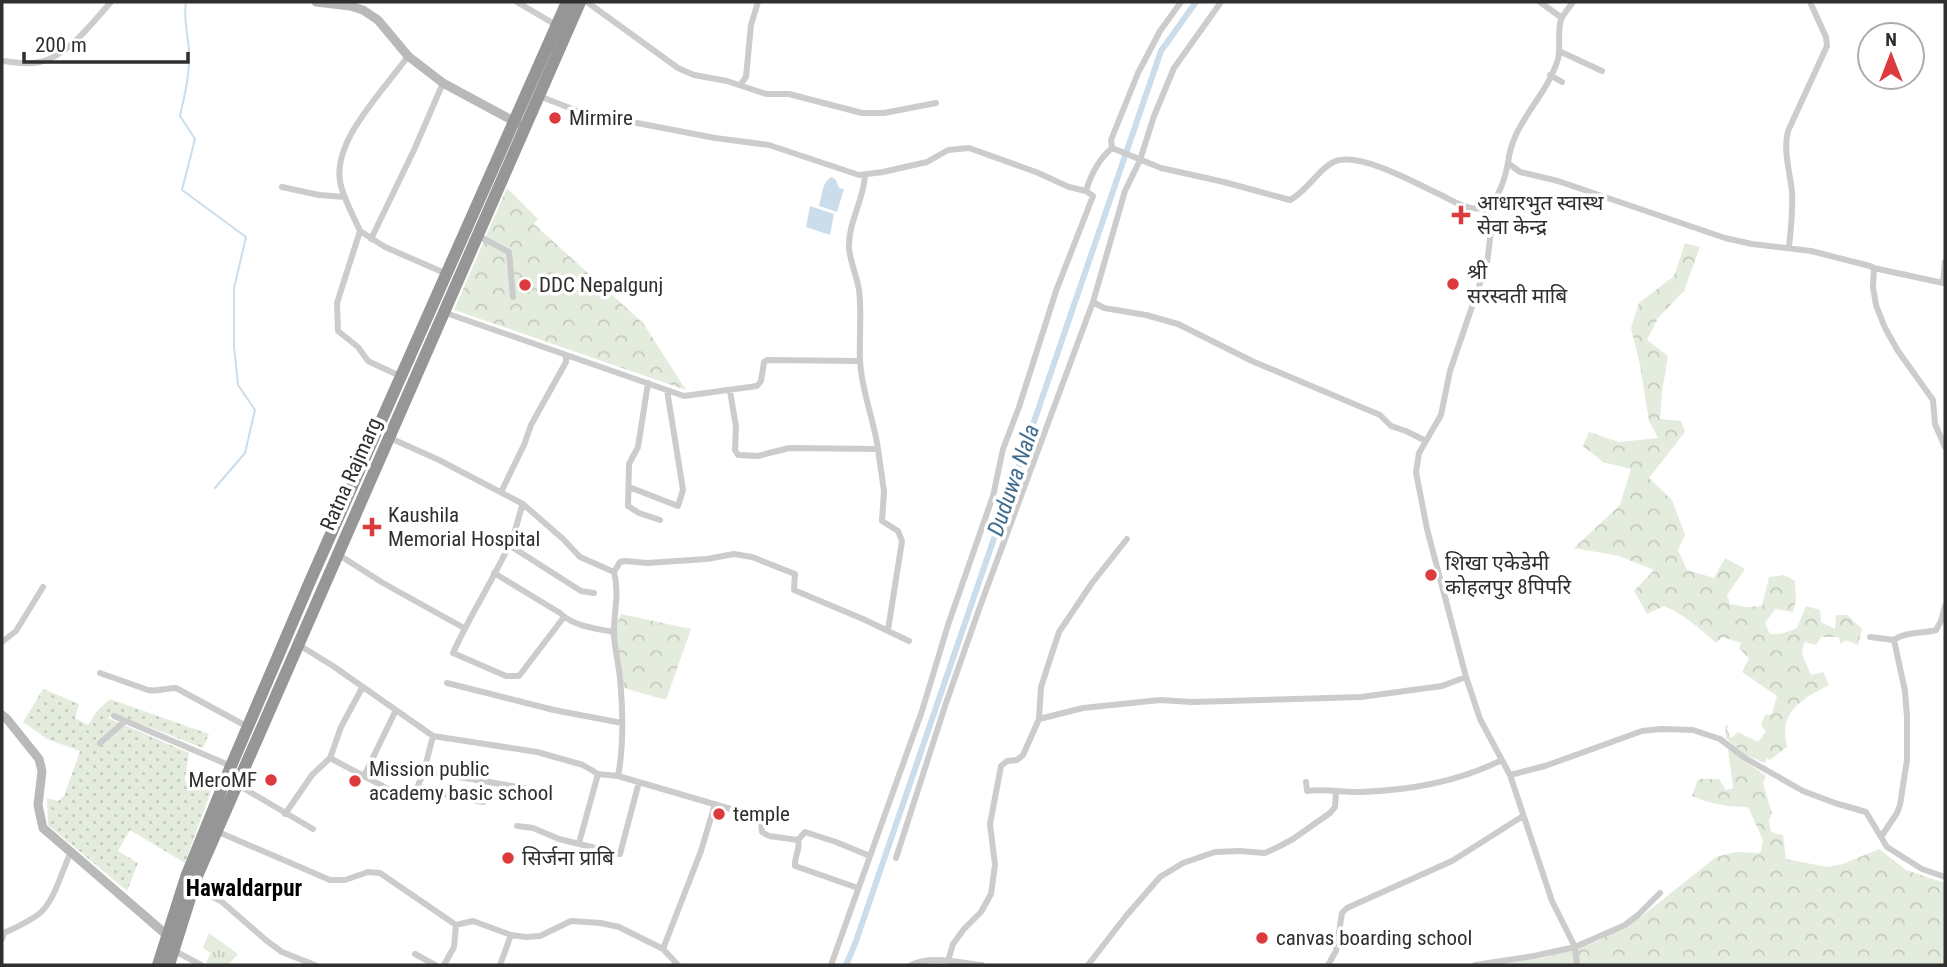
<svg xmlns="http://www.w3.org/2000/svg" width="1947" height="967" viewBox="0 0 1947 967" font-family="'Roboto Condensed','Noto Sans Devanagari',sans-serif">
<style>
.grass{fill:url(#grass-dots)}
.forest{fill:url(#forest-crowns)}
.park{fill:url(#park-tufts)}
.water{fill:#cbddea}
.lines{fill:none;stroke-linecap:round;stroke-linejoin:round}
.stream{stroke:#cbddea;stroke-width:2}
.canal{stroke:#cbddea;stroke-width:6}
.street{stroke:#ccc;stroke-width:6}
.secondary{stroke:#b9b9b9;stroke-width:9}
.highway{stroke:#969696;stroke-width:12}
.poi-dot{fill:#dd3a3e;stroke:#fff;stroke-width:2.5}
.labels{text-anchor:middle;stroke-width:7;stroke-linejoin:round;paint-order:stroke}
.poi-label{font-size:21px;fill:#2f2f2f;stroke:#fff;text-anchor:start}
.street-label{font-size:21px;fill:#2f2f2f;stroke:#fff}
.water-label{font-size:23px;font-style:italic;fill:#406c8e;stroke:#fff}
.neighbourhood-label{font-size:23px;font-weight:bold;fill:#000;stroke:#fff}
</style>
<defs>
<pattern id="grass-dots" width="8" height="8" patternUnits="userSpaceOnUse" patternTransform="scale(1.75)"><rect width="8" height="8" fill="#e4ecde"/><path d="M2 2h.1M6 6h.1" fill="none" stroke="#c4cbbf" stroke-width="1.8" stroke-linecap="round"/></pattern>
<pattern id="forest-crowns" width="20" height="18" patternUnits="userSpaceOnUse" patternTransform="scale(1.75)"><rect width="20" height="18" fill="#e4ecde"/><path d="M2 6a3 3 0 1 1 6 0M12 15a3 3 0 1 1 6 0" fill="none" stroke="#c4cbbf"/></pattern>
<pattern id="park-tufts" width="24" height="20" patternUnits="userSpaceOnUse" patternTransform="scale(1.75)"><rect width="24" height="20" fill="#e4ecde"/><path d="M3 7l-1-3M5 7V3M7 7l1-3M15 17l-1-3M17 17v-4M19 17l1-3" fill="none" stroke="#c4cbbf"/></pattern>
</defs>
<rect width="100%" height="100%" fill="#fff"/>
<!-- grass -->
<path class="grass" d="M43,689l36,15 -4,14 13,7 9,-14 13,-12 99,35 -6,14 -90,-35 -5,5 81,35 -4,27 26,11 -26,72 -55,-33 -12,21 20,12 -11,28 -79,-66 -1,-27 11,3 6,-5 16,-45 -33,-12 -24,-17z"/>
<!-- forest -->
<path class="forest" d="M507,188l31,31 -4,5 109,99 43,67 -232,-80z
M1685,243l15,4 -16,44 -26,27 -11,22 21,16 -6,36 -2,27 21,2 4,11 -36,46 23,22 13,35 -7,15 9,20 27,8 11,-20 20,11 -18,26 3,9 16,3 16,-1 7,-29 15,-2 11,6 1,19 -3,12 -18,-3 -10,14 5,11h11l16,-6 9,-22 14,4 1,12 14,7 1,-14h11l15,14 -4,16 -12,-5 -6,4 -1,-7h-18l-5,8 -12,-3 -2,12 9,21 12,-3 6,13c-17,9 -37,18 -43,38 -2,7 0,17 1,24l-17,13 -3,-2 -2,5 -21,-9 -18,-16 -1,-12 3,-2 -1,6 4,8 7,-6 20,10 8,-10 -5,-7 4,-10 7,-1 5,-18 -35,-24 7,-14 -10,-10 2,-5 -19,-6 -6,6c-17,-15 -31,-28 -52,-37l-17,8 -13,-23 20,-21 -35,-14 -45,-8 46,-43 11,-36 -28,-7 -20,-16 6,-14 30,10 39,-4 -9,-17 -9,-56 -9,-37 8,-25 35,-27z
M621,614l70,15 -25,71 -42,-12 -9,-60z
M1728,749l38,27 -3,7 9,30 -3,7 2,12 12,3 3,24 41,8 16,-3 36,-15 27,21 39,13v82h-453l51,-7 53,-16 46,-26 74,-59 19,-5 23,1 3,-2 2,-11 -15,-33c-21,0 -37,-3 -56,-11l6,-17h21l7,11 7,-2z"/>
<!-- park -->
<path class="park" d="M209,933l29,21 -10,11h-19l-3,-2 5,-10 -8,-5z"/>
<!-- water -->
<path class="water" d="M832,177l4,3 3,8 5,1 -7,23 -18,-6c3,-10 3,-25 13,-29z
M810,206l24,8 -4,21 -24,-8z"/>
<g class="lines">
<!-- stream -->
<path class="stream" d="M186,2c-3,16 2,32 3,49 1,24 -4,42 -9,65l15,23 -13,51 64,47 -12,51v58l4,39 17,25 -10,43 -30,35"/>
<!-- canal -->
<path class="canal" d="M846,965l9,-21 306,-893 35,-49"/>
<!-- street -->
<path class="street" d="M517,2l39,23
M587,2l91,66 16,7 33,6 39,13h23l73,19h22l52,-10
M1540,2l22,16
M1559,51l43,20
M2,61c12,1 26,4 38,1 28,-6 53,-40 71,-60
M1550,75l12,7
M740,85l6,-8 5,-52 7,-23
M539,96l41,16 135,26 54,7 90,30 24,-3 44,-10 21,-12 21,-2 67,24 33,15 17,4 7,5 -37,95 -37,116 -16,42 -10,47 -45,129 -26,86 -91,254
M1112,148l49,20 63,14 66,18c18,-9 33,-38 50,-40 28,-4 75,23 101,35 12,6 27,16 41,13 16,-4 23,-30 26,-45l12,9 38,9 167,57 27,6 59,7 59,15 4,2 -1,19 3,18 9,23 13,23 35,49 2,24 10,23
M1112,148l-1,-8 27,-67 22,-42 21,-29
M1508,163c4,-41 39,-66 50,-104 3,-13 -1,-26 3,-39 2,-6 8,-12 12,-18
M282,187l37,8 26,2
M1086,191c5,-17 12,-31 26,-43
M1484,208l5,10 2,13 -4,32 -37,108 -9,44 -22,38 -3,19 11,57 39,148 14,42 30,56 42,126 23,46 2,18
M360,231l25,16 62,27
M477,235l32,17 4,45
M371,239l43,-89 29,-67
M1789,247c2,-18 4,-36 3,-55 -2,-20 -9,-41 -4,-61l39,-85 -1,-9 -16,-35
M1874,268l69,15 2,-21
M1093,302l11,6 42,7 32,9 74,37 128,54 11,11 15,5 20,10
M443,312l241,84 73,-10 4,-5 3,-19 3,-2 93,1
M400,376l-32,-15 -10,-14 -20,-16 -1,-28 23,-72c-6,-14 -18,-35 -20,-50 -7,-42 46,-93 68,-125
M648,383l-10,64 -9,17 -1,42 11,7 21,7
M730,391l6,36 -1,23 3,5 20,1 31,-8 89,1c-4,-30 -17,-59 -18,-89 -1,-24 2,-47 -1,-70 -2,-14 -9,-28 -10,-42 -1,-26 15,-48 16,-73
M390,438l49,22 84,44
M878,449l6,42 -2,30 16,10 4,10 -14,89
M629,487l49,19 5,-16 -16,-100
M501,492l23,-47 7,-20 35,-63v-7
M509,545l72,46 13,2
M339,555l44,28 81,45
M614,572l6,-10 5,-1 22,2 60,-4 27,-5 18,3 43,17 -1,16 69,29 46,22
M494,573l66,40c13,13 36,16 54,19
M564,617l-45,59h-13l-53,-23c17,-38 41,-74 58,-112 6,-12 7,-25 12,-37l40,35 17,18 34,15c6,22 -1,43 0,64 1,15 5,29 6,43 3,32 4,66 -2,97
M1870,637l24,3c12,-9 28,-6 42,-10l5,-9 4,-15
M2,642l14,-11 27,-44
M299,645l34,21 100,70 104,16 46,13 15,9 20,2 113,33 30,13 1,10 7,4 29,4c3,9 -4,16 -3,26l63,22
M100,673l48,17c10,2 18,-2 28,-2l72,39
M447,683l107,27 68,13
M114,716l117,50
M1039,719l44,-11 77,-8 32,2 169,-5 81,-11 24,-9
M100,743l24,-21
M330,758l77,41 5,1 12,-29 9,-35
M424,771l100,17
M1510,775l35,-9 97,-35 19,-2 32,1 27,9 25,19 58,33 32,12 31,9 21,35 35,22 23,8
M364,776l32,-66
M1306,782l1,9c17,-3 37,2 54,1 50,-2 96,-10 141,-32
M238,785l75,44
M418,789l65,13
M285,814l27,-39 18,-17 11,-31 21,-39
M517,826l16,2 26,11 61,15 19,-72
M216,831l114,49h15l23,-8 12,1 76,52 17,-4 38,14 15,2 14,-1 31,-15 30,2 18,4 44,22 15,16
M1881,837l16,-24 3,-8 7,-45v-43l-2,-26 -11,-51
M798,840l7,-8 31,10 34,14
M579,843l19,-69
M896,858l50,-155 36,-102 111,-299 32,-111 15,-31 14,-44 20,-48 47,-66
M194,888l27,13 46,40 15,11 33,13
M2,939l2,-6c13,-6 25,-11 36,-20 15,-13 22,-43 31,-61
M663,949l38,-98 14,-47
M173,950l28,15
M415,954l20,11
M948,961l5,-17 11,-15 17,-17 10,-18 4,-29 -5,-41 11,-58 6,-5 10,-1 6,-5 16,-36 2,-32 18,-55 33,-49 35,-44
M444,965l10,-18 2,-22
M500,965l11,-30
M911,965c21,-10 49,-2 71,0
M1088,965l38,-49 34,-39 23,-14 32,-11 24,-1 26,2 13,-6 15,-8 37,-26 5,-6 1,-15
M1328,965l8,-14 6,-38 5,-5 105,-47 71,-45
M1475,965l59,-9 41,-9 50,-22 13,-10 22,-22"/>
<!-- secondary -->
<path class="secondary" d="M316,2l34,4 13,4 15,10 30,36 35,27 74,40
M2,715l5,4 32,40 3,12 -4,34 5,23 126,109"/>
<!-- highway -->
<path class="highway" d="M158,965l28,-88 45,-111 80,-187 256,-577
M169,965l28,-89 383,-874"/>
</g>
<!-- markers -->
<g class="poi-dot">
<circle cx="555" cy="118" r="7"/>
<path d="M1457.5 204.5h7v7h7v7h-7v7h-7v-7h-7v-7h7z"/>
<circle cx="1453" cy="284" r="7"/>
<circle cx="525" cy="285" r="7"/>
<path d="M368.5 516.5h7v7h7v7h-7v7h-7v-7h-7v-7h7z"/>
<circle cx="1431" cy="575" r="7"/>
<circle cx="271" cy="780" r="7"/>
<circle cx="355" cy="781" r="7"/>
<circle cx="719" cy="814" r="7"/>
<circle cx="508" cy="858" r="7"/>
<circle cx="1262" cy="938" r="7"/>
</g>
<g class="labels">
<!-- poi labels -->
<g class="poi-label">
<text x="569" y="125">Mirmire</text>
<text x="1477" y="210">आधारभुत स्वास्थ<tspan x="1477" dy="24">सेवा केन्द्र</tspan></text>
<text x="1467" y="279">श्री<tspan x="1467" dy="24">सरस्वती माबि</tspan></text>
<text x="539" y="292">DDC Nepalgunj</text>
<text x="388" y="522">Kaushila<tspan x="388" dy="24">Memorial Hospital</tspan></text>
<text x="1445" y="570">शिखा एकेडेमी<tspan x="1445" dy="24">कोहलपुर 8पिपरि</tspan></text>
<text x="369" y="776">Mission public<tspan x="369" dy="24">academy basic school</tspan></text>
<text x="257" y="787" text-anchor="end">MeroMF</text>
<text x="733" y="821">temple</text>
<text x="522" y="865">सिर्जना प्राबि</text>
<text x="1276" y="945">canvas boarding school</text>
</g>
<!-- street labels -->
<g class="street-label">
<text transform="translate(351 474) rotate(-66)" y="7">Ratna Rajmarg</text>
</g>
<!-- water labels -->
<g class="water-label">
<text transform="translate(1013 480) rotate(-71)" y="8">Duduwa Nala</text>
</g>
<!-- neighbourhood labels -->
<g class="neighbourhood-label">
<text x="244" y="896">Hawaldarpur</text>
</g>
</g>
<!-- border -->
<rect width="1947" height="967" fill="none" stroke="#2f2f2f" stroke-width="7"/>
<!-- north arrow -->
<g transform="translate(1891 56)"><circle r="33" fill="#ffffff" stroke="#acacac" stroke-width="2"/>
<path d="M0-5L12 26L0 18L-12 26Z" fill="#dd3a3e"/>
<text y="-10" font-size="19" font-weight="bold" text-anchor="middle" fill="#2f2f2f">N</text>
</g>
<!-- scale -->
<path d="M24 52v10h164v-10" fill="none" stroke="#2f2f2f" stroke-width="3.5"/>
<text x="35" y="52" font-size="21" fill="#2f2f2f" stroke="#ffffff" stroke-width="5" paint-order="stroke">200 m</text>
</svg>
